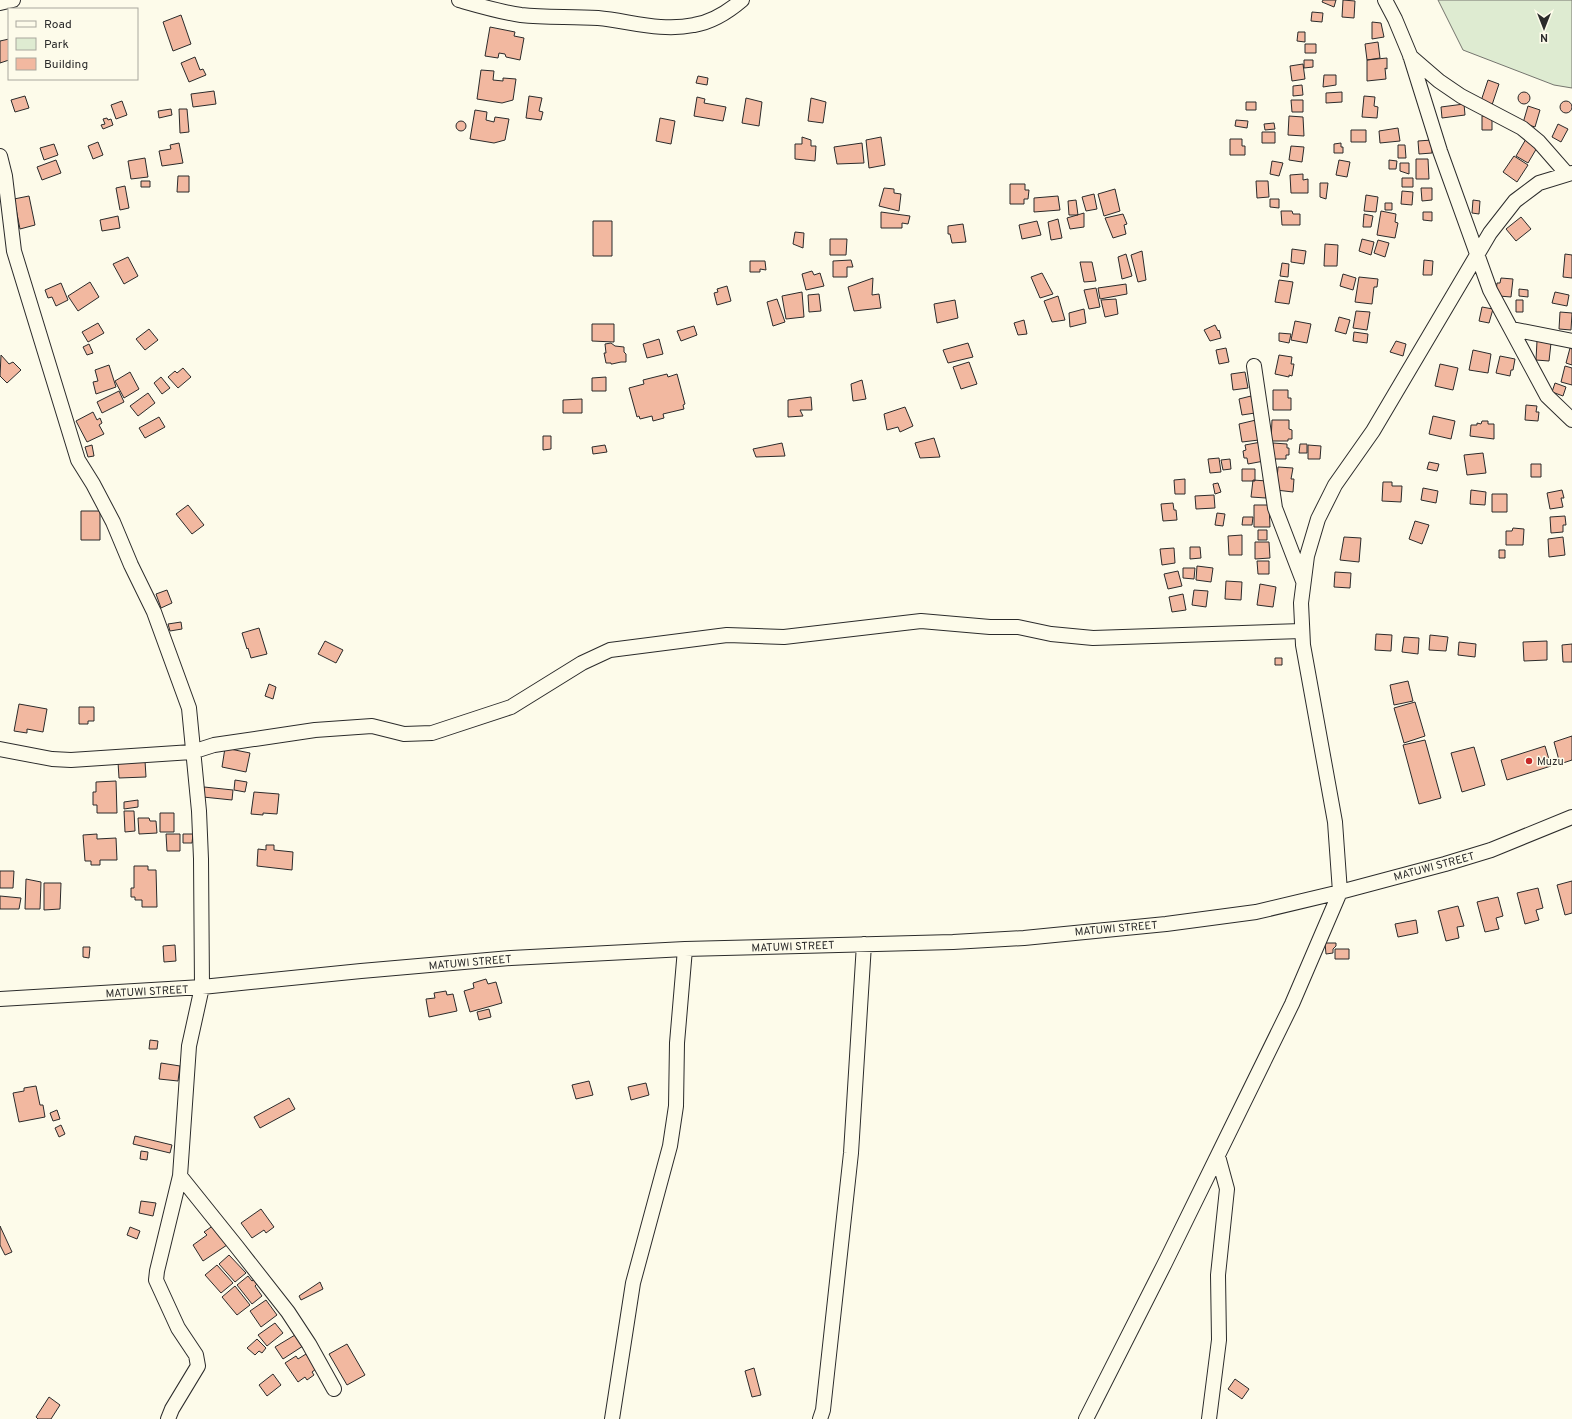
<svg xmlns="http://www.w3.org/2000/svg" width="1572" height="1419" viewBox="0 0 1572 1419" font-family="Overpass,sans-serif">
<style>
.green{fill:#deebd1;stroke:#74746e}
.building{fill:#f2b8a0;stroke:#2b2b2b}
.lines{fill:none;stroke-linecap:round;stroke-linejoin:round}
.street-casing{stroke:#2b2b2b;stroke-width:16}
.street{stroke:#fdfbea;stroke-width:14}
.poi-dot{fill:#c62828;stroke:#fdfbea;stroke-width:1.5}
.labels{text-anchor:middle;stroke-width:3;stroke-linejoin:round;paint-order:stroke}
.poi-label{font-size:11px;fill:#2b2b2b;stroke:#fdfbea;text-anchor:start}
.street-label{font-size:11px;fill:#2b2b2b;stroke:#fdfbea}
</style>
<rect width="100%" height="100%" fill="#fdfbea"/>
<!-- green -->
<path class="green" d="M1438,0h134v88l-18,-3 -91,-35z"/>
<!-- building -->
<path class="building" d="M1323,0h13l-2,7 -12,-5z
M1343,0l12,1 -1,17 -12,-1z
M1312,12l11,1 -1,9 -11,-1z
M181,15l10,29 -18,7 -10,-29z
M1372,22l9,1 3,14 -12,2z
M490,27l25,5 -1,4 10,2 -4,22 -14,-3 -1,-3 -6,-1 -1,5 -13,-2z
M1298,32h7v10l-8,-1z
M9,39v21l-9,3v-22z
M1378,42l2,16 -13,2 -2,-16z
M1305,44h11v9h-11z
M195,57l5,13 3,-1 3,6 -17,7 -8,-19z
M1387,58v11l-2,-1 1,11 -19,2v-21z
M1304,60h9v7l-9,1z
M1303,64l2,15 -13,2 -2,-15z
M481,70l13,1 -1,9 10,1v-3l13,1 -3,21 -11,3 -25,-4z
M1324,75h12v10l-13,2z
M698,76l10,2 -1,7 -11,-2z
M1488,80l11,4 -7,21 -11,-4z
M1302,85l1,10 -10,1v-10z
M214,91l2,13 -23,3 -2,-13z
M1342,92v10l-16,1v-10z
M1518 98a6 6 0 1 1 12 0a6 6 0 1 1-12 0Z
M25,96l4,12 -14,4 -4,-12z
M529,96l13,2 -3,13 4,1 -2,8 -15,-2z
M1364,96l11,1 -1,9 4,1 -1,11 -15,-1z
M697,97l8,2 -1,4 22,4 -3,14 -29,-5z
M746,98l16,4 -3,24 -17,-3z
M811,98l15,4 -3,21 -15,-2z
M1291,100h12v12h-11z
M122,101l5,14 -11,4 -5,-14z
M1560 107a6 6 0 1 1 12 0a6 6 0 1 1-12 0Z
M1246,102h10v8h-10z
M1464,104l1,11 -23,3 -1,-11z
M1528,106l12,4 -5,17 -12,-4z
M171,109l1,6 -13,3 -1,-7z
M179,109h8l2,23 -9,1z
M475,110l12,2 -1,8 8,2 1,-5 14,2 -4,21 -11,3 -24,-4z
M1289,116l14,1 1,19 -16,-1z
M1482,116h10v14h-10z
M107,118l1,2 3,-1 2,6 -10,4 -2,-4 4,-1 -2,-5z
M660,118l15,3 -4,23 -15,-3z
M1236,120l12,1 -1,7 -12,-2z
M456 126a5 5 0 1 1 10 0a5 5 0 1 1-10 0Z
M1274,123l1,6 -10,1 -1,-6z
M1558,124l10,5 -7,13 -9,-5z
M1398,128l2,13 -20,2 -1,-12z
M1351,130h15v12h-15z
M1262,132h13v11h-13z
M802,137l9,3v6h5l-1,15 -20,-2v-15h7z
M881,137l4,28 -16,3 -3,-28z
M1230,139h12v7h3v9h-15z
M1526,139l12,7 -10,17 -12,-7z
M1432,140v13l-13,1 -1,-13z
M98,142l5,13 -10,4 -5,-13z
M179,143l4,20 -21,3 -3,-15 12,-2 -1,-4z
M862,143l2,20 -27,1 -3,-17z
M1341,143v4h2v6h-9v-9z
M54,144l4,11 -14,5 -4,-12z
M1398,145h7l1,13h-8z
M1291,146l13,1 -2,15 -13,-2z
M1514,156l14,9 -11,17 -14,-10z
M145,158l3,19 -17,2 -3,-18z
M1416,159h12l1,20h-13z
M56,160l5,13 -19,7 -5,-13z
M1339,160l11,2 -3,15 -11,-2z
M1389,160l8,1 -1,8h-7z
M1272,161l11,2 -4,13 -9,-2z
M1400,163h9v11l-9,-3z
M1303,174v6l5,-1v14h-17l-1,-18z
M178,176h11v16h-12z
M1402,178h11v9h-11z
M141,181h9v6h-9z
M1256,181h12l1,16 -12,1z
M1320,183h8l-2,16 -6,-2z
M1010,184h15v6h4l-1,9h-4v5h-14z
M125,186l4,22 -9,2 -4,-22z
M884,188l10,1v4l7,1 -2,17 -20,-5z
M1421,188h11v12l-10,1z
M1115,189l5,22 -16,5 -6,-22z
M1402,191l11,1 -1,13 -11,-1z
M1094,194l3,15 -11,2 -4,-14z
M1366,195l12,2 -2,15 -12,-1z
M29,196l6,29 -15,4 -6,-30z
M1058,196l2,14 -26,2v-14z
M1270,199h9v9l-9,-1z
M1076,200l2,15h-9l-1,-14z
M1473,200l7,1 -1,13 -7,-1z
M1385,203h7v7h-7z
M1281,211h11l1,3h7v11h-18z
M1381,211l15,3 -1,8 3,1 -3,15 -18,-3z
M881,212l29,4 -2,8 -6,-1v5h-21z
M1423,212h9v9l-9,-1z
M1084,213v14l-14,2 -3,-11z
M1123,214l4,10 -3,1 2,9 -13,4 -8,-20z
M1364,214l9,2 -2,11h-8z
M118,216l2,12 -18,3 -2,-11z
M1521,217l10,12 -15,12 -10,-12z
M1058,219l4,19 -11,2 -3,-18z
M593,221h19v35h-19z
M1037,221l4,14 -19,4 -3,-14z
M963,224l3,18 -14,1 -2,-9h-2v-8z
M795,232l9,1 -1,15 -10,-4z
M830,239h17l-1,16h-16z
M1362,239l12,3 -3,13 -12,-4z
M1378,240l11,3 -4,14 -11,-4z
M1325,244l13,1 -1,21h-13z
M1292,249l14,2 -2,13 -13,-2z
M1142,251l4,29 -8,2 -7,-27z
M1126,254l6,22 -10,3 -4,-22z
M1565,254l7,1v23l-9,-1z
M128,257l10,19 -14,8 -11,-20z
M851,260l2,7h-6v10h-14v-16z
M1424,260l9,1 -1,14h-9z
M750,261h15l1,9 -6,-1v3h-10z
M1080,262h12l4,19 -12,1z
M1282,263l7,1 -1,13 -8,-1z
M812,271l2,4 6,-2 4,13 -18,4 -4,-16z
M1042,273l11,21 -13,4 -9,-21z
M1343,274l13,4 -3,12 -13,-4z
M1359,277l19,2 -1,8h-3l-2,17 -17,-2z
M873,278l-1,17 7,-1 2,14 -27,3 -6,-24z
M1501,278l12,1 -2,18 -12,-1 -3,-4 1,-9h3z
M1279,280l14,2 -4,22 -14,-2z
M90,282l9,15 -21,14 -10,-15z
M61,283l7,17 -12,6 -4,-9 -4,1 -3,-8z
M1126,284l1,10 -27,5 -2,-11z
M727,286l4,15 -14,4 -3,-12 4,-1 -1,-3z
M1096,288l4,19 -11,2 -5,-19z
M1519,289l9,1v7l-9,-1z
M802,292l2,25 -18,2 -4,-23z
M1555,292l14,3 -2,11 -15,-3z
M819,294l2,17 -12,1 -1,-17z
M1058,296l7,24 -13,2 -8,-21z
M777,299l8,23 -12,4 -6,-24z
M1116,299l2,15 -13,3 -4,-17z
M955,300l3,18 -21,5 -3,-19z
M1516,300h7v12h-7z
M1482,307l11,2 -4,14 -10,-2z
M1084,309l2,14 -16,4 -1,-14z
M1356,311l14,1 -3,18 -14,-2z
M1560,312l12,1 -1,17 -12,-1z
M1339,317l11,3 -4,14 -11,-3z
M1024,320l3,14 -9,1 -4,-12z
M1295,321l16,3 -4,19 -16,-3z
M98,323l6,10 -16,9 -6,-10z
M592,324h22v18l-22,-1z
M1215,325l3,6 1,-1 2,8 -11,3 -6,-11z
M694,326l3,9 -16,6 -4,-10z
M149,329l9,11 -13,10 -9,-11z
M1354,332l14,2 -1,9 -14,-2z
M1279,333l12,1 -2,9 -10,-2z
M659,339l4,15 -16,4 -4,-14z
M1396,341l10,3 -3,12 -13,-4z
M1537,341l14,2 -2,18 -13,-1z
M611,343l4,3 9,1v5l2,2v8h-5l-9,2h-1v-1h-5l-2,-10h2l-1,-9z
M968,343l5,14 -25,6 -5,-13z
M89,344l4,9 -6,2 -4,-8z
M1226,348l3,14 -10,2 -3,-14z
M1570,348l2,1v16l-6,-2z
M1473,350l18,4 -3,19 -19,-3z
M1,355l8,9 4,-2 8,8 -14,13 -7,-7z
M1279,355l13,2 -1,7h3l-2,12 -3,-1v2l-14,-3z
M1500,356l15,3 -2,11h-2l-1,6 -14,-3z
M969,362l8,22 -16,5 -8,-22z
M1440,364l18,4 -5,22 -18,-4z
M109,365l7,22 -20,7 -3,-12 5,-1 -3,-11z
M1565,366l7,2v17l-11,-3z
M183,368l8,9 -13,11 -10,-11 7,-6 2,2z
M130,372l9,17 -15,9 -9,-17z
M1245,372l3,16 -15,2 -2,-16z
M667,374l1,3 9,-3 8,30 -2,1 1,4 -21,5 1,4 -11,3 -1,-5 -12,3 -1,-3 -2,1 -8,-29 15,-4 -1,-4z
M161,377l9,11 -8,6 -8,-11z
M606,377v14h-14v-13z
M862,380l4,19 -13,2 -2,-17z
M1555,383l11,4 -3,9 -11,-4z
M1273,390h15v8h3v12h-18z
M119,391l5,11 -22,11 -5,-11z
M148,393l7,10 -17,13 -8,-10z
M1251,396l4,17 -13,2 -3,-16z
M811,397l1,13h-12l3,6 -15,1v-17z
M582,399v14h-19v-13z
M1526,405l11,1 -1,6h3l-1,9 -13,-1z
M905,407l8,19 -13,6 -2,-5 -11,3 -3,-16z
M93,412l4,8 3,-2 2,5 -3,2 5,9 -17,8 -11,-21z
M1433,416l22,5 -4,18 -22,-5z
M159,417l6,10 -20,11 -6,-10z
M1256,420l3,20 -17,2 -3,-18z
M1272,420h17v9l3,1v9h-4v2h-17z
M1482,421h6v3h6v15l-24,-3 1,-11h6v-2l4,1z
M543,436h8v13l-8,1z
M934,438l6,19 -20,1 -5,-15z
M1261,442l3,19 -16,3 -1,-6h-3l-1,-7 3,-1 -1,-5z
M782,443l3,13 -29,1 -3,-8z
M1273,443l14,1v4h2v7h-3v4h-13z
M1300,444h7v9h-8z
M92,445l2,11 -6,1 -3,-10z
M605,445l2,7 -14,2 -1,-7z
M1308,445l13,1 -1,13h-12z
M1483,453l3,20 -19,2 -3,-20z
M1219,458l2,14 -11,1 -2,-14z
M1230,459l1,10 -8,1 -2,-10z
M1429,462l10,2 -2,7 -10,-2z
M1531,464h10v13h-10z
M1278,467l15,1 -2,11h3l-1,13 -17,-2z
M1242,469h13v12h-13z
M1185,479v15h-10l-1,-14z
M1253,480l14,1 -1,17 -15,-1z
M1383,482h9v4h10l-1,16 -19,-1z
M1218,483l3,9 -6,2 -2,-10z
M1423,488l15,3 -2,12 -15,-3z
M1471,490l15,2 -1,13 -15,-1z
M1562,490l2,8h-3l2,9 -13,2 -3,-16z
M1492,494h15v18h-15z
M1214,495l1,13 -19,1 -1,-13z
M1173,503l1,7h2l1,10 -14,1 -2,-17z
M188,505l16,20 -12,9 -16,-20z
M1254,505h15l1,22h-16z
M81,511h19v29h-19z
M1217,513l8,1 -2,12 -8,-1z
M1565,516l1,9h-3v7l-12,1 -1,-16z
M1243,517h10l-1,8h-10z
M1415,521l14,4 -7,19 -13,-5z
M1513,528l11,1 -1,16h-17v-14h6z
M1258,530h9v10h-9z
M1242,535v20h-13l-1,-19z
M1344,537l17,1 -2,24 -19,-2z
M1563,537l2,18 -16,2 -1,-18z
M1255,542h14l1,16 -15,1z
M1190,547h10l1,11 -11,1z
M1174,548l1,15 -13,2 -2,-16z
M1499,550h6v8h-6z
M1257,561h12v13h-11z
M1197,566l16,2 -2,14 -15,-2z
M1183,568h12l-1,11 -11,-1z
M1178,571l4,15 -14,3 -4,-15z
M1335,572l16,1 -1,15 -16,-1z
M1226,581l16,1 -1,18 -16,-1z
M1260,584l16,3 -3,20 -16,-2z
M167,590l5,13 -11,5 -5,-14z
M1194,590l14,1 -2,16 -14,-2z
M1183,594l3,16 -14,2 -3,-15z
M181,622l1,7 -12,2 -2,-7z
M259,628l8,26 -16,4 -3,-10 -1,1 -5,-16z
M1376,634l16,1 -1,16 -16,-1z
M1430,635l18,2 -2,14 -17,-1z
M1404,637l15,1 -1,16 -16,-2z
M325,641l18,9 -7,13 -18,-9z
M1547,641v19l-23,1 -1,-19z
M1459,642l17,2 -1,13 -17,-2z
M1572,644v18h-9l-1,-17z
M1275,658h7v7h-7z
M1408,681l5,20 -19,4 -4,-20z
M269,684l7,3 -3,12 -8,-3z
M1415,702l10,34 -21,7 -10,-35z
M19,704l28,5 -4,23 -16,-3v4l-13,-2z
M79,707h15v14h-6v3h-9z
M1572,736v24l-12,4 -6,-22z
M1425,740l16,58 -22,6 -16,-59z
M1545,746l6,20 -44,14 -6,-20z
M1474,747l11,38 -23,7 -11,-39z
M225,748l25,5 -4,19 -24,-5z
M145,761l1,16 -27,1 -1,-16z
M235,780l12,2 -2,10 -11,-2z
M116,781l1,32h-20v-8h-4v-13h3v-10z
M204,787l29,3 -1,10 -29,-3z
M254,792l25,2 -2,20 -14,-1v2l-12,-1z
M138,800v7l-14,2v-7z
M124,811h10l1,20 -10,1z
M160,813h14v19h-14z
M138,818h11l1,3h6l1,12 -18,1z
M97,834v5l19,-1 1,22h-17v5h-9v-4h-6l-2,-26z
M166,834h14v17h-13z
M183,834h10l-1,9h-9z
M266,845h8v5l19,2 -1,18 -35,-4 1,-17 8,1z
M134,866h14v4h8l1,37h-15v-7h-7v-3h-4v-9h3z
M0,871h14l-1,17h-13z
M26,879l15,3 -1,27h-15z
M1572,881v32l-7,2 -8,-30z
M44,883h17l-1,26 -16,1z
M1538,888l5,20 -7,2 3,10 -14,4 -8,-31z
M0,896l21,2 -2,11h-19z
M1498,897l5,19 -7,2 3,11 -14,3 -8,-30z
M1458,906l6,20 -7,1 2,11 -13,3 -8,-30z
M1416,920l2,13 -20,4 -3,-13z
M1325,943h11v3l-3,3v4l-7,1z
M175,945l1,16 -12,1 -1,-16z
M83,947h7l-1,11 -6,-1z
M1335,949h14v10h-14z
M486,979l2,5 8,-2 6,21 -32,9 -6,-21 10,-3 -1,-5z
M446,991l1,4 6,-1 4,17 -28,6 -3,-18 9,-1 -1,-5z
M489,1009l2,8 -12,3 -2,-8z
M150,1040l8,1 -1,8h-8z
M161,1063l19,3 -2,15 -19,-2z
M589,1081l4,14 -17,4 -4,-14z
M646,1083l3,12 -18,5 -3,-13z
M36,1086l4,19h3l2,12 -26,5 -6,-29 11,-2v-3z
M289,1098l6,11 -35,19 -6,-11z
M57,1110l3,9 -7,2 -3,-8z
M61,1125l4,9 -6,3 -4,-9z
M135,1136l37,9 -2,8 -37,-9z
M141,1151l7,1 -1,8 -7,-1z
M141,1201l15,2 -3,13 -14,-3z
M261,1209l13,18 -8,6 -2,-3 -12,8 -11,-15z
M214,1225l13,20 -24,16 -10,-16 14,-10 -3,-3z
M0,1226l12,26 -7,3 -5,-10z
M130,1227l10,4 -3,8 -10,-4z
M229,1255l17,18 -11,9 -16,-18z
M217,1265l16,18 -12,10 -16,-18z
M248,1276l4,5 4,-3 3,4 -4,4 7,10 -10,8 -15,-19z
M320,1282l3,7 -22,11 -2,-4z
M235,1286l15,19 -13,10 -15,-18z
M266,1300l11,15 -16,12 -11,-16z
M275,1323l8,10 -16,13 -9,-11z
M295,1335l8,11 -20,13 -8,-12z
M257,1339l9,9 -4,5 -3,-2 -4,4 -8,-7z
M347,1344l18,31 -18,10 -18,-31z
M306,1354l10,15 -4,3 2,3 -7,5 -2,-3 -7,5 -13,-19 11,-7 2,3z
M754,1368l7,27 -9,2 -7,-26z
M273,1374l8,11 -14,11 -8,-11z
M1235,1379l14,10 -7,10 -14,-10z
M49,1397l11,8 -9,14h-13l-2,-2z"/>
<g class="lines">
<defs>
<path id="street" d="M459,0c21,6 41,12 62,15 25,3 51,1 77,3 32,3 63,14 96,7 19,-3 34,-13 48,-25
M1385,0l10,19 15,36 30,96 50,139 57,106 25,24
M0,3l13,-3
M1410,56l29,25 22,15 61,32 17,14 28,32
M0,156l5,20 9,75 64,209 15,24 20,38 18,43 23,47 35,96 10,103 2,48 1,128 -13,59 -9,130 -23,95 -1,9 22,48 18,27 2,11 -26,43 -4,10
M1512,329l60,12
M1254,366l21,142 28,73
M0,749l52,10 19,1 121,-8 22,-7 101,-15 57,-4 32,8 28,-1 79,-26 71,-44 28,-13 117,-15 57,2 137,-16 69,6h28l33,7 42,4 209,-7
M0,999l202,-12 159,-16 150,-13 174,-9 268,-7 71,-4 142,-14 90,-12 84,-20 105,-28 46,-14 81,-33
M180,1176l57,71 51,65 21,32 25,45
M612,1419l21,-136 37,-137 6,-40 1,-63 8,-94
M820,1419l3,-9 28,-257 13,-209
M1086,1419l79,-156 127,-259 48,-112 -5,-70 -32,-177 -2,-42 6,-47 11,-37 17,-34 38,-54 117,-198 25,-32 24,-18 33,-10
M1209,1419l10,-79 -1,-65 9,-86 -9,-33"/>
</defs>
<!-- street casing -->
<use href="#street" class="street-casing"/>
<!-- street -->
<use href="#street" class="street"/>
</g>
<!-- markers -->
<circle class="poi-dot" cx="1529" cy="761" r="4"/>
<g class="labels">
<!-- poi labels -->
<g class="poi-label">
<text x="1537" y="765">Muzu</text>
</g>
<!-- street labels -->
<g class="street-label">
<text transform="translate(1434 866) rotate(-15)" y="4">MATUWI STREET</text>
<text transform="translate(1116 928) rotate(-5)" y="4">MATUWI STREET</text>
<text transform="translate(793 946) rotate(-2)" y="4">MATUWI STREET</text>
<text transform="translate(470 962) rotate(-5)" y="4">MATUWI STREET</text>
<text transform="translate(147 991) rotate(-3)" y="4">MATUWI STREET</text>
</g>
</g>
<!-- legend -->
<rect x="8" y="8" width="130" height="72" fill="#fdfbea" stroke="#a9a89e"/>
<rect x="16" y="21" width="20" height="6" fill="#fdfbea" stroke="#a9a89e"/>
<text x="44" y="28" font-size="12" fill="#2b2b2b">Road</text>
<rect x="16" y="38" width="20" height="12" fill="#deebd1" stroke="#a9a89e"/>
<text x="44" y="48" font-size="12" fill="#2b2b2b">Park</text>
<rect x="16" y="58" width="20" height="12" fill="#f2b8a0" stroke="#a9a89e"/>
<text x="44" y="68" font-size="12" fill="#2b2b2b">Building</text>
<!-- north arrow -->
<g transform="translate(1544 28) rotate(180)" stroke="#fdfbea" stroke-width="3" paint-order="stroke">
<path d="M0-3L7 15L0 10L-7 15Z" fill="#2b2b2b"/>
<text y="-6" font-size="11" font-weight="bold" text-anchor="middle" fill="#2b2b2b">N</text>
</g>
</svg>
